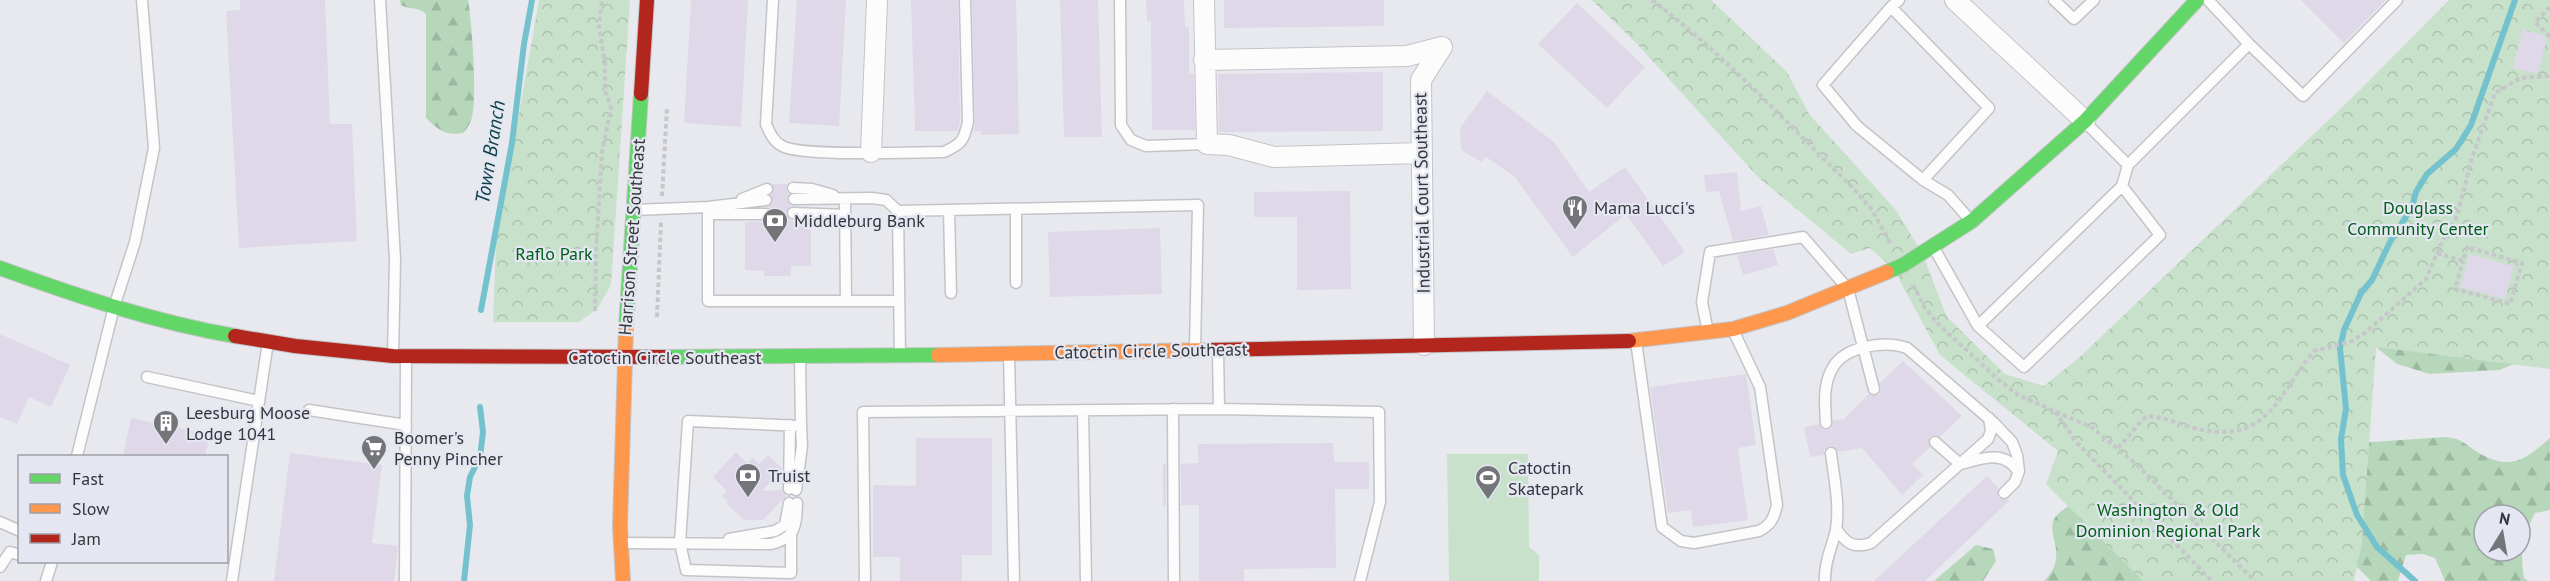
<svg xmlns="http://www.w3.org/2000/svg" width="2550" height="581" viewBox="0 0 2550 581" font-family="'PT Sans',sans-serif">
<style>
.grass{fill:#c8e1cb}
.forest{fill:url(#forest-firs);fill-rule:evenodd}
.park{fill:url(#park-crowns)}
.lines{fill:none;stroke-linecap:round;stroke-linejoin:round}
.stream{stroke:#74c2ce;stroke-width:6}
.building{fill:#ded8e8}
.lane-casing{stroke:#c3c4c8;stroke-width:13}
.street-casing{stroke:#c3c4c8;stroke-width:22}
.fast-casing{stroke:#c3c4c8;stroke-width:16}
.slow-casing{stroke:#c3c4c8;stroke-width:16}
.jam-casing{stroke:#c3c4c8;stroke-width:16}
.path{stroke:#c6c7ca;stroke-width:4;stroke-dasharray:4.5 3;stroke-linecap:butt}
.lane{stroke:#fcfcfc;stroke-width:10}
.street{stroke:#fcfcfc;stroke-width:20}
.fast{stroke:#63d668;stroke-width:14}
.slow{stroke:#ff974d;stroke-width:14}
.jam{stroke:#b3261e;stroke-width:14}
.labels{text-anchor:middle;stroke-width:4.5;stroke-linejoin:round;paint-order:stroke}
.street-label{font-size:18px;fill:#35363a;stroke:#e4e7f2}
.poi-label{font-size:18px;fill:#35363a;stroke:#e4e7f2;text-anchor:start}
.park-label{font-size:18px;fill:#005f17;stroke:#e4e7f2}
.water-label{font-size:20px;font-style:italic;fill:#0c3f46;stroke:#e4e7f2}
</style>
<defs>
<pattern id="forest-firs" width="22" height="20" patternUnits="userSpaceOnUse" patternTransform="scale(1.5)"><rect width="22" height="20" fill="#b6d7ba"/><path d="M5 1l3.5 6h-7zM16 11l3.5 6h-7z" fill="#9db9a1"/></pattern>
<pattern id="park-crowns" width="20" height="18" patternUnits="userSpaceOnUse" patternTransform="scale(1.5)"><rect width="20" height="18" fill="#c8e1cb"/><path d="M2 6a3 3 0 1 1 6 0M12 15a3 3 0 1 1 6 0" fill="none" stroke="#acc2af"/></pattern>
</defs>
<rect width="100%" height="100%" fill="#e8e9ee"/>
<!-- grass -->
<path class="grass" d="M1447,454h81l1,93 10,8v26h-90z"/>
<!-- forest -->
<path class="forest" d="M400,0h68c4,22 10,102 3,121 -2,4 -5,9 -8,12 -17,3 -25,-3 -37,-15v-104c-8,-8 -17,-4 -25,-9z
M2376,347l153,11 -30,12 -69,4 -33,-10z
M2445,437c19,2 19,7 34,16 31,18 46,7 71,-15v72l-15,3c-13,24 -15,38 -11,65l4,3h-83l-10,-23 -12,-4 -17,1 -8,26h-27l-23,-23 -5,-114zM2484,515h36v36h-36z
M2075,502l93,79h-124c29,-29 -5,-50 15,-68 4,-4 11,-7 16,-11z
M1976,545l17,4 3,12 -13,20h-49z"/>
<!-- park -->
<path class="park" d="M539,0h91l-19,285 -14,24 -18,13h-86l3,-78z
M1592,0h119l76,72 22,42 87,96 26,43 25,64 58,57 39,12 38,-31 279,-266 88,-89h101v369l-174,-22 -14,197 -8,37h-211l-97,-97 12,-33 -118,-96 -46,-85 -24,-22 -19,6 -93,-77 -121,-133z"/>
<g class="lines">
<!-- stream -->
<path class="stream" d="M481,310l31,-167 12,-99 8,-44
M464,581l6,-56 -3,-29 3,-19 10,-20 3,-25 -3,-25
M2415,581l-38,-34 -20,-32 -14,-40 -2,-36 5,-30 -6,-61 4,-18 17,-37 11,-13 18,-38 22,-35 4,-15 11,-18 29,-25 15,-24 44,-125"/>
</g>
<!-- building -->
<path class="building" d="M240,0h85l5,124h22l5,117 -118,7 -13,-237 14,-1z
M691,0h57l-7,127 -57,-4z
M797,0h49l-7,126 -50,-3z
M911,0h47l2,121 -2,10h-43z
M972,0h44l3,134 -38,1v-4h-7l1,-9z
M1060,0h38l4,137h-38z
M1146,0h38l1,27h4v47h5l1,56h-43l-1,-109h-4z
M1224,0h160v26l-160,2z
M2301,0h85l-42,43z
M1577,3l68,64 -38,41 -69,-64z
M2522,30l25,6 -9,38 -25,-6z
M1383,72v59l-164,1 -1,-58z
M1487,91l67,51 35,50 36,-25 60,85 -22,14 -37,-52 -53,43 -59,-81 -28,-19 -5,5 -20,-12 -1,-22z
M1737,172l4,39 20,-5 8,29 -36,6 -14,-50 -13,1 -2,-17z
M772,184h15l-1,4 3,6 -2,6 4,6 -5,6 3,7 4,3 18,-1v45h-20v10h-27v-5l-19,-1v-48h20l7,-4 1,-7 -5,-4 5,-5 -2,-7 3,-6z
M1350,191l1,98 -54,1v-73h-43v-25z
M1160,228l2,66 -112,3 -2,-65z
M1773,249l5,16 -35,10 -6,-20z
M2469,254l45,12 -9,33 -45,-12z
M0,334l70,31 -19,42 -22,-10 -12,27 -17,-7z
M1903,361l59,55 -22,21 -7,-2 -4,3 1,9 -18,17 11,11 -21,20 -40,-47 -24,4 -4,-6h-5l-5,4v5l-14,2 -6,-30 15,-3 4,6 8,-1 2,-8 11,-2 25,-25 10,1 2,-5 -1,-7z
M1746,374l10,71 -18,3 10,72 -55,7 -2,-17 -23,3 -18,-126z
M131,418l79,17 -5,21h-82z
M916,438h76v117h-30v26h-62v-24h-27v-72l43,1z
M1333,443l1,19h35v27h-34l1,79 -92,1v12h-45v-76h-18v-41l17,-1v-19z
M736,452l11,11 6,-5 6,6 9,-9 14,13 -20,23 20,-1 4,6 -23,24h-19l-18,-17 2,-2 -6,-5 5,-5 -14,-14z
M290,453l92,12 -10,78 26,3 -4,35h-120z
M1163,464h3v41h-3z
M1987,476l11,12v10l12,2 -85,81h-51z"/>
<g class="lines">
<defs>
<path id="lane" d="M380,0l15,259 -2,97
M773,0l-7,124c4,9 7,17 16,22 19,11 133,6 162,6 18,-8 20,-12 24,-30l-3,-122
M1120,0l1,125 10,15 15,6 61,-2
M1899,0l-8,7 98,101 -66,72 25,15 23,26
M2054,0l20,19 20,-19
M2208,0l41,44
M1891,7l-68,78 34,41 66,54
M2128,165l121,-121 54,52 94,-96
M793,188l19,1 21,6
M742,199l25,-10
M794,199l78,-1 14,2 12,11 2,145
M845,199l1,102
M708,207l58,-7
M634,210l74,-3v94h191
M949,210l2,83
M1016,210v73
M898,211l300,-6 -3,144
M793,213l52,2
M708,214h58
M1934,248l44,78 46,41 136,-132 -38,-49 6,-21 -43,-43
M1978,326l144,-140
M1708,332l-6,-30 8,-50 93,-15 45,52 26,100
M1636,341l26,186 19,14 13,2 65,-12c12,-6 15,-13 18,-26l-17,-118 -27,-57
M1009,354l5,227
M147,377l112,24
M1173,409l1,172
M1219,409l160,3 1,90 -20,79
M309,410l97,15
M1083,410l3,171
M1826,423c-1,-18 -3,-36 5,-52 11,-25 53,-31 76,-23l87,75 18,19 5,13 2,16 -4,11 -11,11
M1935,442l25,22c22,-5 43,-15 58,7
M77,456l37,-149 21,-65 19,-94 -12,-148
M789,489l1,-64
M796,490l6,-44 -1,-20
M0,522l20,9
M1836,528c9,15 18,21 35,15l117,-104 3,-8 -2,-13
M791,535v38l-105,-3 -6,-27 8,-122 113,5 -1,-68
M729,539l46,-8 10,-6 4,-22
M622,543l149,1c25,-6 25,-18 26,-41
M0,567l10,-15 10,3
M46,581l6,-19
M232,581l36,-239
M405,581l1,-225
M865,581l-2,-169 356,-3 -1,-59
M1825,581c-1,-18 7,-34 11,-51 4,-25 -2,-52 -5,-77"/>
<path id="street" d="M1204,0l3,144 22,1 45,12 147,-4
M1955,0l130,121
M1204,60l203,-4 35,-9
M871,152l6,-152
M1424,345l-3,-265 21,-33"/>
<path id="fast" d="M0,268c77,28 154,54 235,68
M1887,272l16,-7 69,-44 113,-100 112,-121
M626,327l15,-233
M666,357l272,-2"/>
<path id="slow" d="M1629,341l104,-12 54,-16 100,-41
M938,355l272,-5
M623,581l-3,-55 6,-199"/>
<path id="jam" d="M641,94l6,-94
M235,336l60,10 98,10 273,1
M1210,350l419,-9"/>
</defs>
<!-- lane casing -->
<use href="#lane" class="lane-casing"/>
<!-- street casing -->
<use href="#street" class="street-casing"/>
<!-- fast casing -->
<use href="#fast" class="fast-casing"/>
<!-- slow casing -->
<use href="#slow" class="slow-casing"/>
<!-- jam casing -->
<use href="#jam" class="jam-casing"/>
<!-- path -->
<path class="path" d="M1652,0c74,56 138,126 204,191l16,19 19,34
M2550,7l-15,15 15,15
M662,196l5,-88
M2437,253l26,8 4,-14 55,16 -12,41 -55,-15 8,-28
M1913,285l12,23 14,17 61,56 18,14 75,33 44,37 118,116
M595,311l1,-60 6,-99 9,-44 -6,-17v-29l-6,-35 3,-27
M657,317l4,-95
M2055,412l23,32 134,137
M2118,448l24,-28 6,-4c18,1 36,10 54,14 68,12 76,-36 112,-79l38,-10 14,-9 60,-53 14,-33 17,-30 15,-58 23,-65 25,-15 30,-2"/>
<!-- lane -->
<use href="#lane" class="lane"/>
<!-- street -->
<use href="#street" class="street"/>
<!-- fast -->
<use href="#fast" class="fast"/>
<!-- slow -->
<use href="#slow" class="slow"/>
<!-- jam -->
<use href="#jam" class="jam"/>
</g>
<!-- icons -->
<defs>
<symbol id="restaurant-pin" viewBox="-11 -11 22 30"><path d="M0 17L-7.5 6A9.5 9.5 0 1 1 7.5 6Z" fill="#747579" stroke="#e4e7f2"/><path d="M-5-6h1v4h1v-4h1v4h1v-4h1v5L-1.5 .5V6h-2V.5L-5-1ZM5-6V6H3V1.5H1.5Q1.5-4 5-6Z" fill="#fff"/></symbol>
<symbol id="bank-pin" viewBox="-11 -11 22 30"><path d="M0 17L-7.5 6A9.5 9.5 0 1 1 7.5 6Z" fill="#747579" stroke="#e4e7f2"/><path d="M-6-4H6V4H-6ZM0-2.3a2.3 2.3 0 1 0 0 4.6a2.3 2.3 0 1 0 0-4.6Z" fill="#fff"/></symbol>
<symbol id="building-pin" viewBox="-11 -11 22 30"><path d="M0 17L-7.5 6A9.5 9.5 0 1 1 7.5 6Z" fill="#747579" stroke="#e4e7f2"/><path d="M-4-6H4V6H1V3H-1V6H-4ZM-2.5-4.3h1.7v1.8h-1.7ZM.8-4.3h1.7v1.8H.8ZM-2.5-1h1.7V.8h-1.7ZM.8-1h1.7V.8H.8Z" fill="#fff"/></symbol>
<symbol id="supermarket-pin" viewBox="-11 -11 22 30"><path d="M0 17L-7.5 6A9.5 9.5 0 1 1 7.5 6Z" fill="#747579" stroke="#e4e7f2"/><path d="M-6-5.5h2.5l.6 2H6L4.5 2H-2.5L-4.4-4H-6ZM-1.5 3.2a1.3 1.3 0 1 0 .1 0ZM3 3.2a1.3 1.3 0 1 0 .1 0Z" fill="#fff"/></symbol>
<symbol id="stadium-pin" viewBox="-11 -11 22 30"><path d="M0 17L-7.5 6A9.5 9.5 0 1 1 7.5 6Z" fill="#747579" stroke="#e4e7f2"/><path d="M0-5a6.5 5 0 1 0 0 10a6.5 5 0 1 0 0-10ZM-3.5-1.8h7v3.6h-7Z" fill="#fff"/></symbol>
</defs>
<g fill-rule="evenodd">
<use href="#restaurant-pin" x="1560" y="193" width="30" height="40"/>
<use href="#bank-pin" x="760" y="206" width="30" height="40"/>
<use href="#building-pin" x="151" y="408" width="30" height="40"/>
<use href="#supermarket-pin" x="359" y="433" width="30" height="40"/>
<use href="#bank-pin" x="733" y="461" width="30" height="40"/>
<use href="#stadium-pin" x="1473" y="463" width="30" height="40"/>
</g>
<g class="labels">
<!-- street labels -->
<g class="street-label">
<text transform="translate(1422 193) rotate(-91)" y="6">Industrial Court Southeast</text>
<text transform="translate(632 237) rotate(-86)" y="6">Harrison Street Southeast</text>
<text transform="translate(1151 351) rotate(-1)" y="6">Catoctin Circle Southeast</text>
<text x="665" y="364">Catoctin Circle Southeast</text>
</g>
<!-- poi labels -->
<g class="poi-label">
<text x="1594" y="214">Mama Lucci's</text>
<text x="794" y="227">Middleburg Bank</text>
<text x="186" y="419">Leesburg Moose<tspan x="186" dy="21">Lodge 1041</tspan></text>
<text x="394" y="444">Boomer's<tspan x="394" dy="21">Penny Pincher</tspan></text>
<text x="1508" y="474">Catoctin<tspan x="1508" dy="21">Skatepark</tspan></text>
<text x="768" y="482">Truist</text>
</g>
<!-- park labels -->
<g class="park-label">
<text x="2418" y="214">Douglass<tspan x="2418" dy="21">Community Center</tspan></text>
<text x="554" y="260">Raflo Park</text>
<text x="2168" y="516">Washington &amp; Old<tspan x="2168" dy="21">Dominion Regional Park</tspan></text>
</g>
<!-- water labels -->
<g class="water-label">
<text transform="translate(490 152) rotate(-81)" y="7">Town Branch</text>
</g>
</g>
<!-- legend -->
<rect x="18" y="455" width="210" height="108" fill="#e4e7f2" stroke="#9ea0a8" stroke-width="1.5"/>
<rect x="30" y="474" width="30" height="9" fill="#63d668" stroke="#9ea0a8" stroke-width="1.5"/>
<text x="72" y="485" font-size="18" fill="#35363a">Fast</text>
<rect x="30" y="504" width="30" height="9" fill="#ff974d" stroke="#9ea0a8" stroke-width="1.5"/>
<text x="72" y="515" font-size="18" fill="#35363a">Slow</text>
<rect x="30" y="534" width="30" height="9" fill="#b3261e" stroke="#9ea0a8" stroke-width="1.5"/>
<text x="72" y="545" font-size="18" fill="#35363a">Jam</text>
<!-- north arrow -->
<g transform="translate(2502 533) rotate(11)"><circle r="28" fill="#e4e7f2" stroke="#9ea0a8" stroke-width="1.5"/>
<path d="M0-4.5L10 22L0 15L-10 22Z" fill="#747579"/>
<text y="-9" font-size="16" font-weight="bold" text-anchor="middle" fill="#35363a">N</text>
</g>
</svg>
